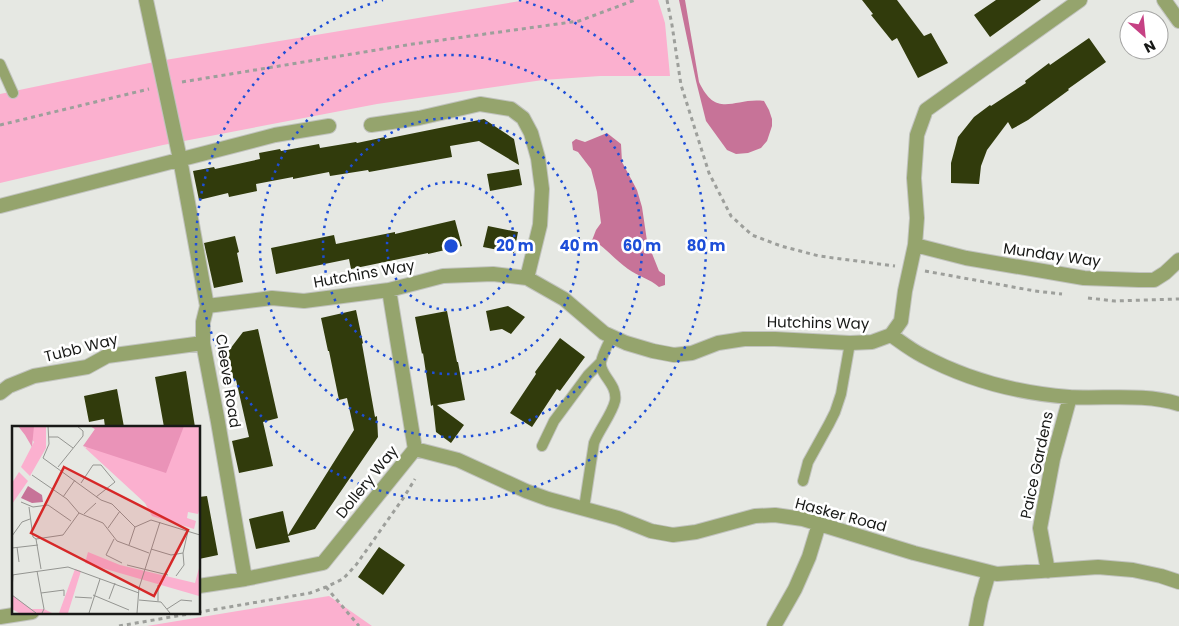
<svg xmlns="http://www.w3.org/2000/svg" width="1179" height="626" viewBox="0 0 1179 626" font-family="Poppins,sans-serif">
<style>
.green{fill:#fbb0cf}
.water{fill:#c77398}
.building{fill:#313b0c}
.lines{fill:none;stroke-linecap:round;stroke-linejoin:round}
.service-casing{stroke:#c1c3be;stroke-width:12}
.minor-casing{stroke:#c1c3be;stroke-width:16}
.path{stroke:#9d9f9b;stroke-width:3;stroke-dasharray:4 4;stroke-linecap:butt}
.service{stroke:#95a46d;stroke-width:10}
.minor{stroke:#95a46d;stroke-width:14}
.ring{fill:none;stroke:#1d4ed8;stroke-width:2.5;stroke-dasharray:2.5 5}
.labels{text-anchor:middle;stroke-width:5;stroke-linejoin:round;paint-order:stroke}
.street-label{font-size:15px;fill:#181917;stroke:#fff}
.inset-road{fill:none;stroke:#949591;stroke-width:1}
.view{fill:#d62828;fill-opacity:0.15;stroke:#d62828;stroke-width:2.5}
.inset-edge{fill:none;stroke:#181917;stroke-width:2.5}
.centre{fill:#1d4ed8;stroke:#fff;stroke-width:2.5}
.ring-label{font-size:15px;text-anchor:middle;font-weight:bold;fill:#1d4ed8;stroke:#fff;stroke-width:5;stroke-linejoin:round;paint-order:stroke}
</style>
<rect width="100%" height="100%" fill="#e6e8e3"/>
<!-- green -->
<path class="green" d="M526,0h132l7,23 5,53h-70l-57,4 -166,24 -214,41 -163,38v-89l159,-33z
M329,596l43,30h-225z"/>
<!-- water -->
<path class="water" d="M679,0h6l14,82c18,38 35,15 65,19l5,9 3,9v7l-5,15 -6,7 -13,5 -12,1 -9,-4 -21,-29 -10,-40z
M607,133l14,11 1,18 15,28 5,17 5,34 12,30 6,4v10l-6,2c-9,-8 -21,-11 -31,-18 -10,-7 -19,-17 -28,-24l-4,1 -5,-3 5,-13 5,-7 -4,-31 -6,-23 -13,-17 -5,-2 -1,-8 4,-3 9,3z"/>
<!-- building -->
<path class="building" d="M862,0h35l27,36 7,-3 17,30 -30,15 -21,-40 -5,3 -21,-26 2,-1z
M996,0h45l-51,37 -16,-22z
M1089,38l17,24 -38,27 1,1 -41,30 -16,9 -4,-7 -21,28 -6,16 -2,18 -28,-1v-20l7,-26 16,-20 16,-12 1,1 35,-23 -1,-2 24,-18 1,2z
M484,119l30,20 5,26 -40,-24 -29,5 2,11 -83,15 -1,-2 -38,6 -1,-4 -36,7v-2l-37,7 1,7 -28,6 -1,-4 -29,7 -6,-29 21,-4 1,2 45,-10 -1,-6 21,-4 1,2 38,-7 1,4 36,-6 1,1 28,-6v2z
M519,169l3,16 -32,6 -3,-17z
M455,220l7,26 -34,8v-1l-77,16 -2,-10 -73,15 -5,-26 63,-13 2,9 59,-12v2z
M488,226l30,6 -4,21 -31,-6z
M235,236l4,16 -2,1 6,29 -29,6 -10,-45z
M508,306l17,11 -14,17 -9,-5 -12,2 -4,-20z
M356,310l7,33 -1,1 13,73 2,-1 1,21 -63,92 -27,7 2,6 -34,7 -7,-30 34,-8 5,24 66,-105 -7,-32 -8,2 -10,-49h-1l-7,-33z
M447,311l10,51h1l7,38 -28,5 27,20 -13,18 -15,-11 -3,-27 -2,1 -8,-53 -1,1 -7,-37z
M258,329l20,89 -15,4 10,44 -34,7 -7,-32 17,-4 -13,-57 -12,2 -4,-20 23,-30z
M560,338l25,19 -25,34 -3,-2 -25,38 -22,-14 26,-39 -1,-2z
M186,371l9,56h-31l-9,-50z
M117,389l7,38h-19l-1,-8 -15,3 -5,-26z
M207,496l11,59 -19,4v-62z
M379,547l26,18 -22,30 -25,-18z"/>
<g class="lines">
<defs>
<path id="service" d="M0,64l13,29
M542,446l12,-25 34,-46 13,-13
M803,481l5,-19 21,-38 6,-12 6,-18 9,-51
M584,508l10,-65c5,-13 18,-29 21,-42 3,-17 -16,-26 -14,-39 2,-9 7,-18 11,-26"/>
<path id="minor" d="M146,0l34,159 27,147 -4,16v21l15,79 27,157
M1164,0l15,21
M371,125l48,-7 61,-14 31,5 12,9 8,15 7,25 4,31 -2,36 -13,53
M0,206l275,-71 54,-9
M915,245l51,13 118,20 55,2h15l11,-7 14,-13
M207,306l65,-8 32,3 85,-11 54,-14 50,-2 34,4 37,21 40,34 22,10 27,8 21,4 18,-2 26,-10 26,-4h31l75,4 22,-1 19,-7 10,-14 4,-30 10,-46 2,-27 -3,-40 3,-43 9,-25 154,-110
M891,335c10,7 20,15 32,21 45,24 95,37 146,41 36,2 75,-4 110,7
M0,393l9,-7 25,-10 53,-9 20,-11 96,-13
M415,449l43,11 68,31 22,8 70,19 33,13 22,4 23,-3 59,-16 20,-1 28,4 111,34 83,21 101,-7 35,3 28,6 18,6
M1048,571l-8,-43 13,-69 17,-62
M199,586l46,-7 78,-16 92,-114 -26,-159
M0,617l32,-5
M774,626l21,-37 14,-32 10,-33
M976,626l5,-26 8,-28"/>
</defs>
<!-- service casing -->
<use href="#service" class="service-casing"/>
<!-- minor casing -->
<use href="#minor" class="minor-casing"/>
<!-- path -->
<path class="path" d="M667,0l5,25 9,60 28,88 22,43 21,19 29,11 38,10 76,10
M182,82l231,-38 166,-23 56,-21
M0,125l149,-36
M925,271l110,20 27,3
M1088,298l27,3 64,-2
M326,587l33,39
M119,626l191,-33 16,-6 17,-8 13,-14 48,-68 11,-18"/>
<!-- service -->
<use href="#service" class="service"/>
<!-- minor -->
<use href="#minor" class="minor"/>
</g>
<!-- distance rings -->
<g class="ring">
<circle cx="451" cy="246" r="64"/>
<circle cx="451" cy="246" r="128"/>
<circle cx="451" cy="246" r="191"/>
<path d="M519 0A255 255 0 1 1 383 0"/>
</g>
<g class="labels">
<!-- street labels -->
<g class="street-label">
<text transform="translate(1052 255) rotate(8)" y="5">Munday Way</text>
<text transform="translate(364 274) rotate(-10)" y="5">Hutchins Way</text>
<text transform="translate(818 323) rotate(1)" y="5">Hutchins Way</text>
<text transform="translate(81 348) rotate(-14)" y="5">Tubb Way</text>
<text transform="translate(228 381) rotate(81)" y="5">Cleeve Road</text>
<text transform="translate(1037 465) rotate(-78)" y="5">Paice Gardens</text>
<text transform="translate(367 482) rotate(-51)" y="5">Dollery Way</text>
<text transform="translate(841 515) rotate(15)" y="5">Hasker Road</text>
</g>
</g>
<!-- overview -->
<g transform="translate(12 426)">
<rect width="188" height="188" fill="#e6e8e3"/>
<path d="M8,0h26v22l-16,28 -9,-9 13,-25zM78,0h109v85l-1,3 -10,-2 -1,6 9,3 -2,8 -42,-13 -7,-13 -62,-57 3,2 9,-19zM7,46l9,9 -16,23v-21zM76,126l32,13 75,18 4,-15v28l-114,-33zM63,143l6,2 -13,42h-9zM0,169l19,14h13l8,4h-33l-7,-4z" fill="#fbb0cf"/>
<path d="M6,0h16l-2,21 -7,-12zM78,0h94l-18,47 -83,-27 12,-17z" fill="#ea93b8"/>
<path d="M16,60l14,9 1,7 -11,1 -11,-5z" fill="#c77398"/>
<path class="inset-road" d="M36,0l1,18 -6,14 58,42 11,4 23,23M37,11h9l15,11M46,41l25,-31v-5l-6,-5M20,49l35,24 12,14M69,57l12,-18h8l14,17 -19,15M51,71l12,-17M9,76l12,5 15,-2 23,16M17,81l4,30 3,2M72,88l12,-11M96,102l12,-17M0,110l10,-14 8,-3M102,113l-8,16 16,8M117,119l6,-18 16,-7 49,15M5,121l2,15M0,122l26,-3M139,123l20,6 12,-2 1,12 -8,11M171,127l5,-22M115,139l41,10M29,143l-5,-30 27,-4 16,-22 24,10 14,18 32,12M25,145l7,38 -2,4M0,149l56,-8 71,26M0,164l1,-15M29,167l23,-3v6M0,169l24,18M81,169l36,15M63,171l17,1M97,173l6,-16M127,174l22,2 9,11M146,175v-16M155,183l14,-9 11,1M77,187l11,-34M125,187l2,-25 21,-66"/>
<path class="view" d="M52,41l124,63 -34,66 -123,-63z"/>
<rect width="188" height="188" class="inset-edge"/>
</g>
<circle cx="451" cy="246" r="8" class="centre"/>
<g class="ring-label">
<text x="515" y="251">20 m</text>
<text x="579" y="251">40 m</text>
<text x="642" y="251">60 m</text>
<text x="706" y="251">80 m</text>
</g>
<!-- north arrow -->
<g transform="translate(1144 35) rotate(153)"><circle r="24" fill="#ffffff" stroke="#a3a3a2"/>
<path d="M0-4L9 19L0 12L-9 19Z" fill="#c64184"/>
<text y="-8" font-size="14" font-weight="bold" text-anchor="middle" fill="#181917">N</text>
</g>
</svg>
